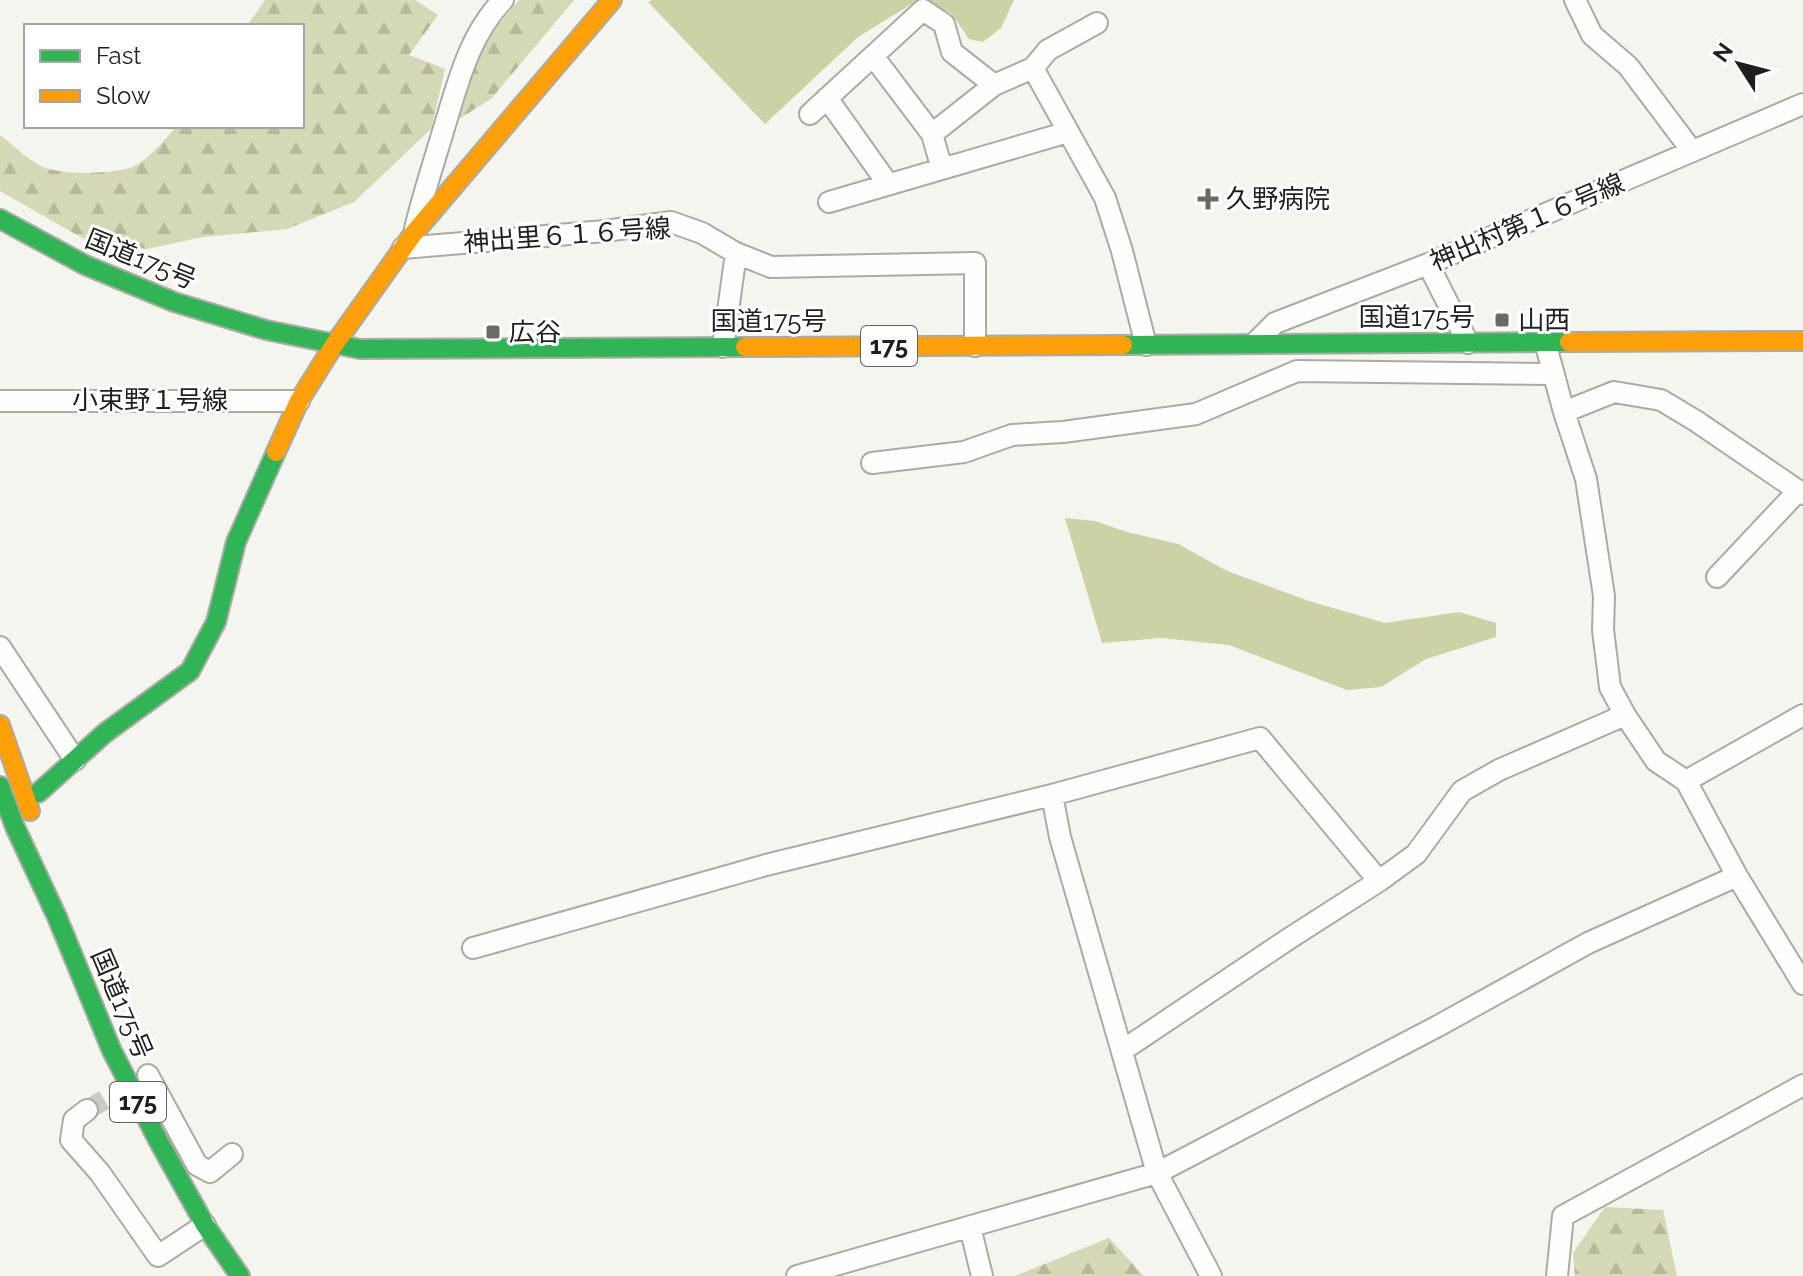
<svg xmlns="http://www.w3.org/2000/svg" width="1803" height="1276" viewBox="0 0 1803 1276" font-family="Raleway,'Noto Sans JP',sans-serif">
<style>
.forest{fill:url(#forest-firs)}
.water{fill:#ced0a5}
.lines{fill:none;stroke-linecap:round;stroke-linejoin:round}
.street-tunnel{stroke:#cacac5;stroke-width:20;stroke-dasharray:20 10;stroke-linecap:butt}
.street-casing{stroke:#ababa6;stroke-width:24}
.fast-casing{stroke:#ababa6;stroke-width:22}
.slow-casing{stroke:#ababa6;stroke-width:22}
.street{stroke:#fefefd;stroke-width:20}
.fast{stroke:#30b455;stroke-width:18}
.slow{stroke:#ff9f0a;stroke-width:18}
.poi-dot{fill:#6a6a65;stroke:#fff;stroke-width:3}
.labels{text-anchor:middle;stroke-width:6;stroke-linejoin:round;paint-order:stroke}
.shield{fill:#fff;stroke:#62625f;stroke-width:2}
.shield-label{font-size:24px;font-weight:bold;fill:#1f1f1b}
.poi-label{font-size:26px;fill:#1f1f1b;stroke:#fff;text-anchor:start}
.street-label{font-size:26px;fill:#1f1f1b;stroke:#fff}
</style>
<defs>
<pattern id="forest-firs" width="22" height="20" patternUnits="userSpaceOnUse" patternTransform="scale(2)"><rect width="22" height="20" fill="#d6d7b4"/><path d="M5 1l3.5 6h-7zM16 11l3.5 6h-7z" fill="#b7b89a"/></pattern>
</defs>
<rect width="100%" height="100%" fill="#f5f5ef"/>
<!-- forest -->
<path class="forest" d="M265,0h150l23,15 -29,40 36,14 -14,60 -77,73 -67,27 -84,8 -56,12 -56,-6 -91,-52v-56c13,10 25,22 39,30 18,11 79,10 98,0 12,-7 31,-28 39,-39h126v-100h-55z
M519,0h55l-83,99 -37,23 21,-70z
M1605,1207l58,3 14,66h-102l-2,-23z
M1109,1238l35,38h-129z"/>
<!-- water -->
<path class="water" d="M652,0h266l-60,37 -93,87 -117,-122z
M924,0h90l-13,28 -18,14 -14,-3 -18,-26z
M1065,518l30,3 32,11 51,12 49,27 82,30 76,22 74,-11 37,11v14l-70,22 -45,28 -34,3 -118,-45 -68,-7 -59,5z"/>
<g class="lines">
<!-- street-tunnel -->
<path class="street-tunnel" d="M87,1110l48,-28"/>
<defs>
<path id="street" d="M1575,0l17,35 36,31 64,85
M1097,23l-49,27 -15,18 72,130 17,53 24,94
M873,56l59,78 10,35
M827,98l61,86
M810,114l113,-104 21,14 8,28 42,33 39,-17
M932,134l62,-49
M829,202l239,-70
M415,229c8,-34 19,-67 29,-101 14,-45 25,-93 59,-128
M403,248l202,-17 66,-9 31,11 34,20 35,14 204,-4v83
M1428,264l40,79
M1545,342l19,70 22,67 18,117 -1,34 7,57 15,28 31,46 30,20 51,95 66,108
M1255,343l20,-20 153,-59 375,-160
M723,347l13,-94
M0,401h299
M1564,412l50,-20 47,8 35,21 107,73
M872,463l92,-11 48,-17 51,-3 133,-18 101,-43 257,3
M1717,577l81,-86
M0,647l75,113
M1686,781l117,-66
M1052,795l8,42 97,336 54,103
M473,948l293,-83 286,-70 208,-57 119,143
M1123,1050l167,-112 89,-57 37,-27 46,-63 37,-21 126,-55
M148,1075l49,90 13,7 22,-18
M87,1110l-13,10 -3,20 29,33 58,83 47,-31
M970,1227l12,49
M797,1276l360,-103 281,-147 150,-83 149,-67
M1557,1276l6,-60 240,-131"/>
<path id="fast" d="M0,219l85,46 89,37 92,28 94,19 385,-2
M1123,345l446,-3
M0,786l15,41 42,90 55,134 47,91 46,83 35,51
M38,793l67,-60 85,-62 26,-49 20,-80 40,-90"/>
<path id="slow" d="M1569,342l234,-1
M745,347l378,-2
M276,452l23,-51 35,-56 79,-111 199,-234
M0,725l30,86"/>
</defs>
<!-- street casing -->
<use href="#street" class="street-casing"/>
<!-- fast casing -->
<use href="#fast" class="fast-casing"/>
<!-- slow casing -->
<use href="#slow" class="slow-casing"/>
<!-- street -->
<use href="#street" class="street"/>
<!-- fast -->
<use href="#fast" class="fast"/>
<!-- slow -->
<use href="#slow" class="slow"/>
</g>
<!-- markers -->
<g class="poi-dot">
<path d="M1204 187h8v8h8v8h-8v8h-8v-8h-8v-8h8z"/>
<rect x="1494" y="312" width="16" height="16" rx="4"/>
<rect x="485" y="324" width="16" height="16" rx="4"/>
</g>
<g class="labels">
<!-- shield labels -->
<g class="shield">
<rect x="861" y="326" width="56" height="40" rx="6"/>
<rect x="110" y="1082" width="56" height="40" rx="6"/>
</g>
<g class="shield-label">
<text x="889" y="354">175</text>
<text x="138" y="1110">175</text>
</g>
<!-- poi labels -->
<g class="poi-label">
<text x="1226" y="208">久野病院</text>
<text x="1518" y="329">山西</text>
<text x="509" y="341">広谷</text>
</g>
<!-- street labels -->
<g class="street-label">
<text transform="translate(1527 222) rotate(-23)" y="9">神出村第１６号線</text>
<text transform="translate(567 235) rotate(-4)" y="9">神出里６１６号線</text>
<text transform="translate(141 259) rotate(22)" y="9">国道175号</text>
<text x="1417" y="326">国道175号</text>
<text x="769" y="330">国道175号</text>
<text x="150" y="409">小束野１号線</text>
<text transform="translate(122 1004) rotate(67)" y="9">国道175号</text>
</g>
</g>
<!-- legend -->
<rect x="24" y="24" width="280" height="104" fill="#ffffff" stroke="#a5a5a4" stroke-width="2"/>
<rect x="40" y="50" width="40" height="12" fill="#30b455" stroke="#a5a5a4" stroke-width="2"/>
<text x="96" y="64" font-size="24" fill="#1f1f1b">Fast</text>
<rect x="40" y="90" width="40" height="12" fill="#ff9f0a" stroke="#a5a5a4" stroke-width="2"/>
<text x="96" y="104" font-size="24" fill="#1f1f1b">Slow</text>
<!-- north arrow -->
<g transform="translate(1739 64) rotate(306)" stroke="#ffffff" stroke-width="6" paint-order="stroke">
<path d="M0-6L14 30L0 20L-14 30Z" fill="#1f1f1b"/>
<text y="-12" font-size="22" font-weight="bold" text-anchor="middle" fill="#1f1f1b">N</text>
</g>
</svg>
